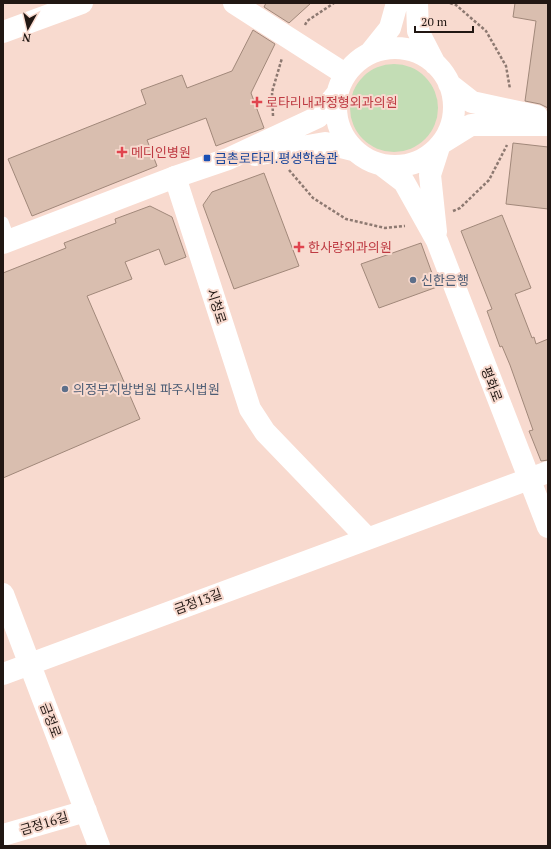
<svg xmlns="http://www.w3.org/2000/svg" width="551" height="849" viewBox="0 0 551 849" font-family="'PT Serif','Noto Sans KR',serif">
<style>
.green{fill:#c3ddb5}
.building{fill:#d9beaf;stroke:#a1887a}
.lines{fill:none;stroke-linecap:round;stroke-linejoin:round}
.path{stroke:#8d7971;stroke-width:2.5;stroke-dasharray:3 2;stroke-linecap:butt}
.service{stroke:#fff;stroke-width:11}
.minor{stroke:#fff;stroke-width:22}
.tertiary{stroke:#fff;stroke-width:22}
.health-dot{fill:#e0444e;stroke:#f8dacf;stroke-width:1.5}
.transit-dot{fill:#1a4fb4;stroke:#f8dacf;stroke-width:1.5}
.service-dot{fill:#5c6f8a;stroke:#f8dacf;stroke-width:1.5}
.labels{text-anchor:middle;stroke-width:4;stroke-linejoin:round;paint-order:stroke}
.health-label{font-size:13px;fill:#be3a42;stroke:#f8dacf;text-anchor:start}
.transit-label{font-size:13px;fill:#164399;stroke:#f8dacf;text-anchor:start}
.service-label{font-size:13px;fill:#4e5e75;stroke:#f8dacf;text-anchor:start}
.street-label{font-size:13px;fill:#211713;stroke:#f8dacf}
</style>
<rect width="100%" height="100%" fill="#f8dacf"/>
<!-- green -->
<path class="green" d="M350 108a44 44 0 1 1 88 0a44 44 0 1 1-88 0Z"/>
<!-- building -->
<path class="building" d="M266,3h45l-22,20 -25,-16z
M515,3h33v105l-8,-4 -15,-3 11,-80 -23,-4z
M253,30l22,14 -24,49 13,35 -48,18 -10,-28 -59,22 10,26 -125,50 -24,-57 138,-55 -5,-14 41,-15 5,13 45,-17z
M513,143l35,4v62l-42,-5z
M264,173l35,93 -65,23 -31,-84 9,-13z
M150,206l22,11 14,40 -21,8 -6,-16 -34,13 7,17 -45,17 53,123 -137,59v-205l63,-25 -2,-5 52,-20 -1,-4z
M502,215l29,73 -16,6 17,44 2,-1 2,7 12,-5v121l-7,1 -12,-30 4,-1 -23,-65 -8,-19 -2,1 -13,-36 5,-2 -31,-78z
M421,243l16,44 -58,21 -18,-44z"/>
<g class="lines">
<!-- path -->
<path class="path" d="M450,3l6,2 30,26 20,35 4,23
M305,25l2,-4 27,-18
M273,116l-1,-24 10,-34
M289,170l24,28 33,21 39,9 20,-2
M453,211l7,-3 29,-28 18,-35"/>
<!-- service -->
<path class="service" d="M3,222l7,19"/>
<!-- minor -->
<path class="minor" d="M234,3l111,71
M3,32l79,-29
M175,177l75,232 15,23 102,106
M3,594l96,252
M3,674l545,-202
M3,835l83,-24"/>
<!-- tertiary -->
<path class="tertiary" d="M417,3l1,28 17,33
M336 107a59 59 0 1 1 118 0a59 59 0 1 1-118 0Z
M370,53l20,-25 7,-25
M449,84l23,18 65,14
M442,143l29,-18h77
M255,155l70,-12 28,7
M383,166l21,16 33,59 111,286
M436,232l-6,-57 9,-28
M3,243l172,-66 53,-18 90,-42 18,-22"/>
</g>
<!-- markers -->
<g class="health-dot">
<path d="M255 96h4v4h4v4h-4v4h-4v-4h-4v-4h4z"/>
<path d="M120 146h4v4h4v4h-4v4h-4v-4h-4v-4h4z"/>
<path d="M297 241h4v4h4v4h-4v4h-4v-4h-4v-4h4z"/>
</g>
<rect class="transit-dot" x="203" y="154" width="8" height="8" rx="2"/>
<g class="service-dot">
<circle cx="413" cy="280" r="4"/>
<circle cx="65" cy="389" r="4"/>
</g>
<g class="labels">
<!-- health labels -->
<g class="health-label">
<text x="266" y="107">로타리내과정형외과의원</text>
<text x="131" y="157">메디인병원</text>
<text x="308" y="252">한사랑외과의원</text>
</g>
<!-- transit labels -->
<g class="transit-label">
<text x="215" y="163">금촌로타리.평생학습관</text>
</g>
<!-- service labels -->
<g class="service-label">
<text x="421" y="285">신한은행</text>
<text x="73" y="394">의정부지방법원 파주시법원</text>
</g>
<!-- street labels -->
<g class="street-label">
<text transform="translate(217 306) rotate(72)" y="5">시청로</text>
<text transform="translate(492 384) rotate(69)" y="5">평화로</text>
<text transform="translate(198 601) rotate(-20)" y="5">금정13길</text>
<text transform="translate(51 720) rotate(69)" y="5">금정로</text>
<text transform="translate(44 823) rotate(-17)" y="5">금정16길</text>
</g>
</g>
<!-- border -->
<rect width="551" height="849" fill="none" stroke="#211713" stroke-width="8"/>
<!-- north arrow -->
<g transform="translate(28 28) rotate(188)" stroke="#f8dacf" stroke-width="3" paint-order="stroke">
<path d="M0-3L7 15L0 10L-7 15Z" fill="#211713"/>
<text y="-6" font-size="11" font-weight="bold" text-anchor="middle" fill="#211713">N</text>
</g>
<!-- scale -->
<path d="M415 26v6h58v-6" fill="none" stroke="#211713" stroke-width="2"/>
<text x="421" y="26" font-size="12" fill="#211713" stroke="#f8dacf" stroke-width="3" paint-order="stroke">20 m</text>
</svg>
